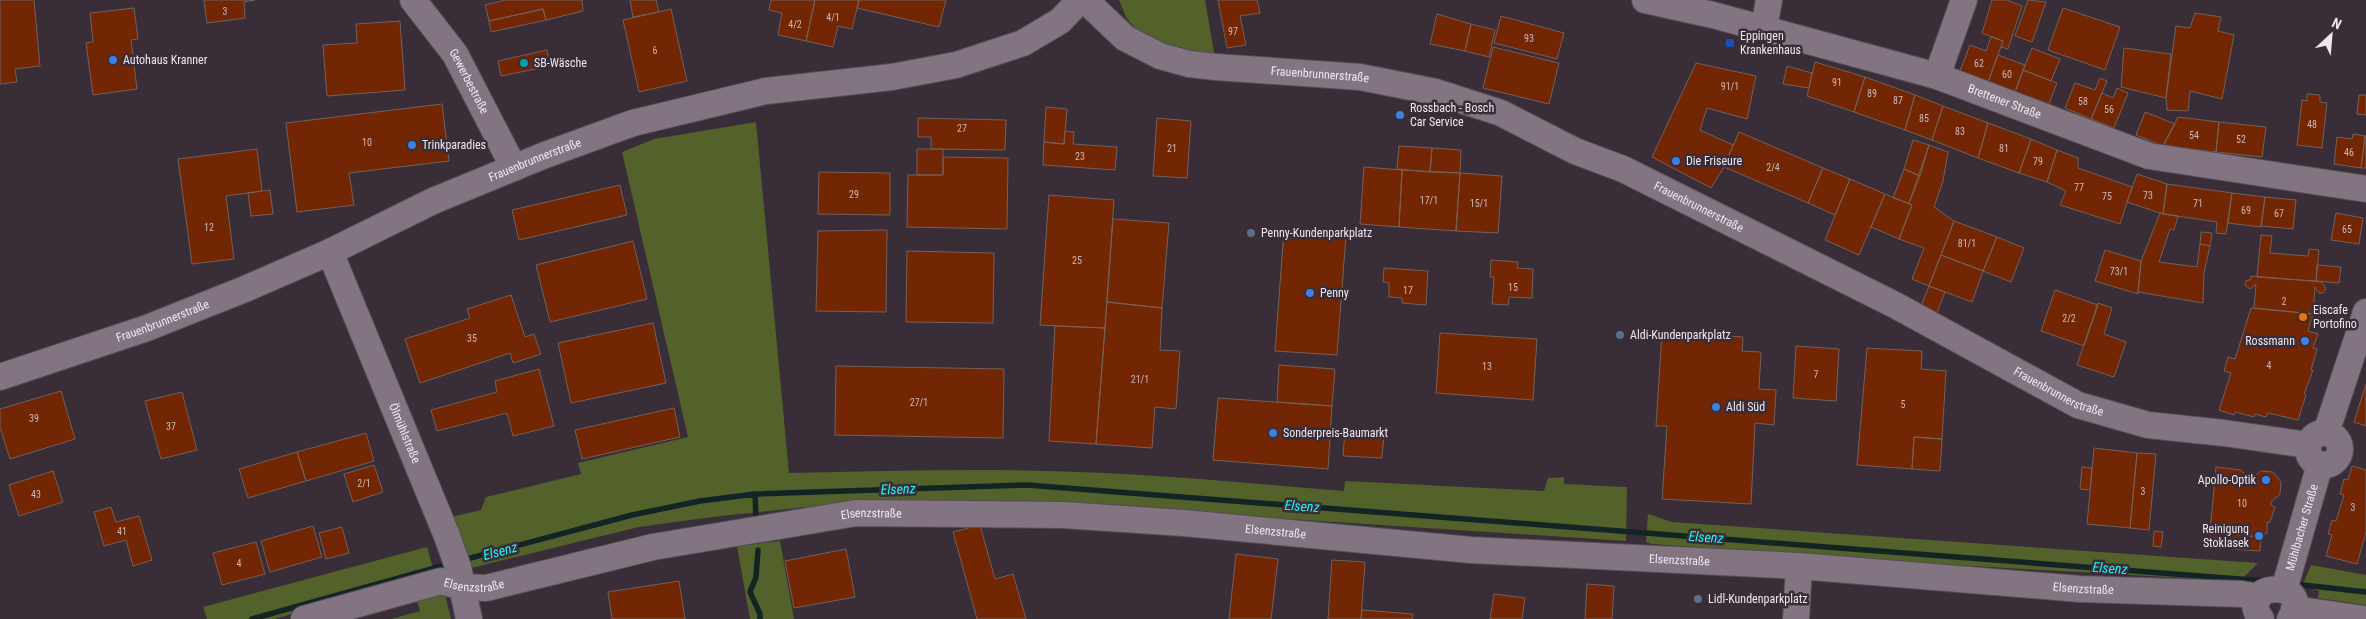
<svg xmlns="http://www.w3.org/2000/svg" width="2366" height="619" viewBox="0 0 2366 619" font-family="'Roboto Condensed',sans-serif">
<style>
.green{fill:#53612a}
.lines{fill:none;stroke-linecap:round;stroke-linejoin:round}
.stream{stroke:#122424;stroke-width:5.5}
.building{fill:#732604;stroke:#73615a}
.minor-casing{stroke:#564c56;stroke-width:28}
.minor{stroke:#827481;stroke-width:26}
.transit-dot{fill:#1a4fb4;stroke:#392d38;stroke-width:2}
.shop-dot{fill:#3f7fe0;stroke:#392d38;stroke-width:2}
.culture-dot{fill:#0f9aa8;stroke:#392d38;stroke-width:2}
.service-dot{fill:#5c6f8a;stroke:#392d38;stroke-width:2}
.food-dot{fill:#e8710a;stroke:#392d38;stroke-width:2}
.labels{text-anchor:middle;stroke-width:5;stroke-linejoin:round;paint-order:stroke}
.number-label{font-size:10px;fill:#d0b7b4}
.poi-label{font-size:12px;fill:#efe7ee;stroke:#392d38;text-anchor:start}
.street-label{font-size:12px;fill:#efe7ee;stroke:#392d38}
.water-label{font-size:14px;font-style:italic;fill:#21f4f6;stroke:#392d38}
</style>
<rect width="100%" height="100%" fill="#392d38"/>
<!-- green -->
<path class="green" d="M1119,0h86l10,58h-20l-56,-26 -12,-13z
M756,122l33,351c97,-2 194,-5 291,-1 88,3 176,12 264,19l1,-10 199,10 4,-13 16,-1v7l63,3 -1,54 -431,-28 -322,-13 -161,17 -73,10 -168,41 -7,-23 -13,-28 30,-7 5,-13 95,-23 -3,-11 110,-26 -66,-285 32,-13z
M1648,514l24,8 586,41 -18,18 -360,-20 -228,-17 -6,-2z
M780,541l14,78h-44l-13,-73z
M427,547l8,28 -161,44h-67l-4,-12z
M2311,565l55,10v30l-48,-7 1,-7 -17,-5z
M444,590l7,29h-60l29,-8 -4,-14z"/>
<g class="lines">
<!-- stream -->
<path class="stream" d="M755,494l1,24
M758,550l-2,27 -6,15 10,22v5
M463,560l169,-45 68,-14 55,-7 272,-9 1238,96
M2294,584l72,8
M252,619l197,-55"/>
</g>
<!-- building -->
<path class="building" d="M0,0h34l6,66 -25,3 2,13 -17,2z
M204,0h51l-11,2 1,16 -38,5z
M505,0h77l1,11 -37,9 -3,-11 -54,12 -4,-16z
M630,0h26l3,12 -26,5z
M771,0h44l-9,41 -28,-6 4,-22 -13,-3z
M815,0h44l-7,29 -14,-3 -5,21 -27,-6z
M859,0h87l-7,27 -82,-19z
M1218,0h39l3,13 -20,3 6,29 -19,3z
M1992,0h15l15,6 -14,43 -7,-2 2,-6 -21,-8z
M2028,0l18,2 -14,40 -17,-6z
M134,8l4,31 -7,1 6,49 -44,6 -7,-52 7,-1 -3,-29z
M2063,8l57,19 -15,43 -57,-20z
M543,9l3,11 -55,12 -2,-11z
M671,9l16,72 -48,11 -16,-72z
M2195,13l26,4 -3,14 16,4 -12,64 -32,-8 -2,20 -21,-1 -1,-12 10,-72 14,2z
M1437,14l34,10 -6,27 -35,-7z
M1501,16l63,17 -7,26 -63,-16z
M400,21l5,69 -78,6 -4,-51 34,-2 -1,-19z
M1471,24l24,6 -6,27 -24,-6z
M1991,37l12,4 -15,41 -28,-11 10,-26 16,6z
M1493,47l66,16 -10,41 -66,-16z
M2032,48l28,11 -9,22 -28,-11z
M2124,48l47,6 -5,44 -45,-11z
M547,50l3,16 -49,10 -3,-15z
M1998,55l27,10 -10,27 -27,-10z
M1815,62l50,15 -11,35 -47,-16z
M1696,63l60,13 -9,43 -40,-11 -7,22 33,15 -9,22 -13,21 -59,-31z
M1787,66l25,7 -3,15 -26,-4z
M2023,70l34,13 -8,21 -34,-12z
M1865,77l50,18 -10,35 -51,-18z
M2100,78l7,3 -16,38 -26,-11 10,-25 20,7z
M2117,88l11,5 -14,35 -23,-9 11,-26 11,5z
M2307,94l13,1v7l7,1 -5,45 -25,-3 5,-45 5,1z
M1915,95l28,11 -11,34 -27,-10z
M2359,95h7v20l-9,-1z
M442,104l7,57 -100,12 5,32 -57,7 -11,-89z
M1943,106l45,17 -10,35 -46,-18z
M1046,107l21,2 -3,35 -20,-2z
M2145,112l30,12 -12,22 -27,-11z
M2178,117l41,5 -3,30 -53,-6z
M918,118l88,2 -1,30 -74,-1v-12h-13z
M1157,118l34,3 -4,57 -34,-2z
M2219,122l47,5 -4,30 -46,-5z
M1988,123l43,16 -12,34 -41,-15z
M1065,131l9,1 -1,12 44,3 -2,23 -72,-5 1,-23 20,2z
M1739,132l84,36 -15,35 -84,-36z
M2353,134l12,2 -4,32 -27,-4 3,-27 15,2z
M2365,136h1v32h-5z
M2031,139l26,11 -10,32 -28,-9z
M1913,140l16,5 -9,31 -16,-7z
M1929,145l19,7 -5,29 -9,26 20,14 -25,65 -17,-7 12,-31 -25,-9 13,-34 -3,-2z
M1399,146l33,2 -2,24 -33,-3z
M1432,148l29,2 -1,23 -30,-1z
M257,149l5,42 -36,5 8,63 -42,5 -14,-105z
M917,149h26v26h-26z
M2057,150l21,8v10l54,19 -12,37 -60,-19 6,-14 -19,-9z
M943,157l65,1 -1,71 -100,-2 1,-52h35z
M1364,167l38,3 -3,57 -39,-3z
M1823,168l27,11 -15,36 -27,-12z
M1904,169l16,7 -11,27 -16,-5z
M1402,170l58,3 -4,58 -57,-4z
M819,172l71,1v42l-72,-1z
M1460,173l42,3 -4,57 -42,-2z
M2137,174l30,10 -4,30 -36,-12z
M1850,179l35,15 -26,61 -34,-15z
M2167,184l65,9 -6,41 -10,-1 1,-11 -54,-8z
M620,185l7,30 -108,25 -7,-30z
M270,190l3,24 -22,2 -3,-23z
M2232,193l33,4 -4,30 -33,-4z
M1885,194l27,11 -13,34 -28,-12z
M1049,195l65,5 -9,128 -65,-3z
M2265,197l31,3 -3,29 -32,-3z
M2160,213l18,3 -4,14 -4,-1 -11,33 38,5 3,-23 10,2 -6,27 -1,30 -65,-11 3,-31z
M2336,213l27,5 -4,26 -28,-4z
M1113,219l56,4 -7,85 -55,-6z
M1954,221l43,16 -14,34 -42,-16z
M887,230l-1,82 -70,-1 2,-80z
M1284,230l62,5 -9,120 -62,-4z
M2201,232l11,1 -2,13 -10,-2z
M2261,235l11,1 -2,17 38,3 1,-7 10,1 -3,31 -59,-4z
M1997,237l27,11 -13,34 -28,-11z
M633,241l14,58 -97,23 -14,-57z
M2105,250l36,11 -3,33 -43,-13z
M907,251l87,2 -1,70 -87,-1z
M1941,255l42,16 -11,31 -43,-16z
M1491,260l27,2 -1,6 16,1 -1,29 -23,-1 -1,8 -16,-1 2,-27h-4z
M2317,265l24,2 -2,16 -23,-2z
M1384,268l44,3 -2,34 -24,-2v-5l-13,-1v-14l-6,-1z
M2251,276l71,6 4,7 -3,4h-4l-4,-6 -2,27 -59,-6 2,-24 -6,5 -5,-4 1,-4 5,-2z
M1929,286l16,6 -9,23 -16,-6z
M2055,290l43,15 -14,41 -43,-15z
M511,295l14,42 9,-3 7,20 -28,9 -3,-10 -90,30 -15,-44 65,-21 -3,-9z
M1107,302l55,6 -2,42 20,1 -4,58 -21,-2 -3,41 -56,-4z
M2098,303l14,5 -8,26 22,8 -12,35 -37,-12z
M2251,308l62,6 -5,17 10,3 -5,14 4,1 -6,21h2l-9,24 2,1 -8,25 -30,-7 -2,4 -11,-3 -1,3 -19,-5 -1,3 -15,-5 12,-37 -7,-2 4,-14 7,2z
M653,323l13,60 -95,20 -13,-60z
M1055,326l50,2 -9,116 -47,-3z
M1662,332l81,5 -1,14 19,1 -2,37 17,1 -2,35 -19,-2 -4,81 -89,-5 5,-73h-11z
M1440,333l97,6 -4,61 -97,-7z
M1796,346l43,3 -3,52 -43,-3z
M1867,348l55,3 -1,18 25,2 -4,68 -28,-2 -2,32 -55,-4z
M1279,365l56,4 -3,37 -55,-4z
M836,366l168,3 -1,69 -168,-3z
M539,369l15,57 -41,10 -6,-23 -70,18 -6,-21 66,-18 -2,-11z
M2366,384v42l-12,-4z
M61,391l14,48 -65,20 -10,-32v-18z
M182,392l15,58 -36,9 -16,-58z
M1218,398l114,8 -4,63 -115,-9z
M674,408l6,29 -98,22 -7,-29z
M1345,431l39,3 -2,24 -39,-2z
M366,433l8,28 -68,20 -9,-29z
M1914,437l28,2 -2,32 -28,-2z
M2094,448l43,5 -7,75 -43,-4z
M297,452l9,29 -58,17 -9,-29z
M2137,453l19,1 -7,76 -19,-2z
M374,465l9,27 -30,10 -9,-28z
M2352,466l14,4v62l-9,32 -31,-8 6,-21 -4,-1 4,-14 4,1 8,-26 -4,-1 4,-15 4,1z
M2082,467l10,1 -2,22 -10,-1z
M2216,467l25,3 4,5 10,1 6,-5 12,1 8,10 -1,12 -9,8v3l4,2 -5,15h-3v11l-6,4 -51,-5z
M53,471l10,31 -44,14 -10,-31z
M111,507l5,15 23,-6 13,44 -19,6 -7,-26 -22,6 -10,-34z
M980,525l15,54 18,-5 13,45h-49l-24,-87z
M313,526l9,31 -52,15 -9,-31z
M342,527l7,26 -23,6 -7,-26z
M2154,531l9,1 -2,15 -8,-1z
M2210,532l51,5 -1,14 -51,-4z
M256,542l9,32 -43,11 -9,-32z
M846,549l9,48 -61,11 -9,-47z
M1236,554l42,5 -7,60h-42z
M1332,560l33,2 -4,57h-33z
M679,581l6,38h-73l-4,-27z
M1587,584l27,2 -2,33h-27z
M1494,594l31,4 -3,21h-32z
M1362,610l51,4 -1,5h-51z"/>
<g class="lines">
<defs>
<g id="minor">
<path id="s1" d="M413,0l42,54 59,114"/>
<path id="s2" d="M1085,0l40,38 35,18 29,8 27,3 144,10 76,15 65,21 74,38 48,18 272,136 183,100 70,20 76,8 84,12"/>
<path id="s3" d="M1645,0l68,15 224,61 212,80 217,33"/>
<path d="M1764,28l5,-28"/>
<path d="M1937,76l27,-76"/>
<path id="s4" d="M330,252l117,284 11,31 11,52"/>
<path id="s5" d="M0,377l147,-49 98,-39 85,-37 103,-51 112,-46 88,-32 133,-32 126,-14 64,-12 67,-22 37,-22 20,-21"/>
<circle cx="2324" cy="449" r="16"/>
<path d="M2326,433l40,-121"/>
<path id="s6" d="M2284,590l36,-126"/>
<path d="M2294,609l70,10"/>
<path id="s7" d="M304,619l137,-38 21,6 24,1 167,-41 203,-34 207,2 121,8 287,27 328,16 281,23 162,5 17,3"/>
<path d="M1796,619l3,-53"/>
<path d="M2261,619c-28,-37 55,-42 29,0"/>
</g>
</defs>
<!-- minor casing -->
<use href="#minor" class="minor-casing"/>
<!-- minor -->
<use href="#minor" class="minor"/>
</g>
<!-- markers -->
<rect class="transit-dot" x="1725" y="38" width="10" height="10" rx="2.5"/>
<g class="shop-dot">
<circle cx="113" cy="60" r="5"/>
<circle cx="1400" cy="115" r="5"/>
<circle cx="412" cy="145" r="5"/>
<circle cx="1676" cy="161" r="5"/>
<circle cx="1310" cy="293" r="5"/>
<circle cx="2305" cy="341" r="5"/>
<circle cx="1716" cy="407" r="5"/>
<circle cx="1273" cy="433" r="5"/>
<circle cx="2266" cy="480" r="5"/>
<circle cx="2259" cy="536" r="5"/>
</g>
<circle class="culture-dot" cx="524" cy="63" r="5"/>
<g class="service-dot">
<circle cx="1251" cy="233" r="5"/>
<circle cx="1620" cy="335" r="5"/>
<circle cx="1698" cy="599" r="5"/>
</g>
<circle class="food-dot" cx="2303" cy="317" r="5"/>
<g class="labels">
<!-- number labels -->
<g class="number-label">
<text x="225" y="15">3</text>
<text x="833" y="21">4/1</text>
<text x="795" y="28">4/2</text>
<text x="1233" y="35">97</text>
<text x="1529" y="42">93</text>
<text x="655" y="54">6</text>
<text x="1979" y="67">62</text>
<text x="2007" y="78">60</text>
<text x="1837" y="86">91</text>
<text x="1730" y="90">91/1</text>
<text x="1872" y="97">89</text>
<text x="1898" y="104">87</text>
<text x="2083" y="105">58</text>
<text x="2109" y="113">56</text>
<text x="1924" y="122">85</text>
<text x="2312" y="128">48</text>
<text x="962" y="132">27</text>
<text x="1960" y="135">83</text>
<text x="2194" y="139">54</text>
<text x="2241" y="143">52</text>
<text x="367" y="146">10</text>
<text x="1172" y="152">21</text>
<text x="2004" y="152">81</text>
<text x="2349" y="156">46</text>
<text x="1080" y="160">23</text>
<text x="2038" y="165">79</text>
<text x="1773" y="171">2/4</text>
<text x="2079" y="191">77</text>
<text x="854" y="198">29</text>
<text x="2148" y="199">73</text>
<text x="2107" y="200">75</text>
<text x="1429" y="204">17/1</text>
<text x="1479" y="207">15/1</text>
<text x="2198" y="207">71</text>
<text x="2246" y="214">69</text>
<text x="2279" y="217">67</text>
<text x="209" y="231">12</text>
<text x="2347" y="233">65</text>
<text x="1967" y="247">81/1</text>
<text x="1077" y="264">25</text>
<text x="2119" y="275">73/1</text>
<text x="1513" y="291">15</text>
<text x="1408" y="294">17</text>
<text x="2284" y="305">2</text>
<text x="2069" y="322">2/2</text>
<text x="472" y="342">35</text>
<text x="2269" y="369">4</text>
<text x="1487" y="370">13</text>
<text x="1816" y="378">7</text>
<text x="1140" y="383">21/1</text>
<text x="919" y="406">27/1</text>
<text x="1903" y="408">5</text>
<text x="34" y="422">39</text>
<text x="171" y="430">37</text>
<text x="364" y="487">2/1</text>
<text x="2143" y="495">3</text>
<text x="36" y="498">43</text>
<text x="2242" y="507">10</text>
<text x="2353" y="511">3</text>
<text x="122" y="535">41</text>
<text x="239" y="567">4</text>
</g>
<!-- poi labels -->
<g class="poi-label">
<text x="1740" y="40">Eppingen<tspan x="1740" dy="14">Krankenhaus</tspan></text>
<text x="123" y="64">Autohaus Kranner</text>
<text x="534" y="67">SB-Wäsche</text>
<text x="1410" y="112">Rossbach - Bosch<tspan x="1410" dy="14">Car Service</tspan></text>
<text x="422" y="149">Trinkparadies</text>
<text x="1686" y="165">Die Friseure</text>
<text x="1261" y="237">Penny-Kundenparkplatz</text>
<text x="1320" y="297">Penny</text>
<text x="2313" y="314">Eiscafe<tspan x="2313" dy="14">Portofino</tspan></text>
<text x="1630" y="339">Aldi-Kundenparkplatz</text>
<text x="2295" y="345" text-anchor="end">Rossmann</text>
<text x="1726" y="411">Aldi Süd</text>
<text x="1283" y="437">Sonderpreis-Baumarkt</text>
<text x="2256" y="484" text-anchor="end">Apollo-Optik</text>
<text x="2249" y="533" text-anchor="end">Reinigung<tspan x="2249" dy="14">Stoklasek</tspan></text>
<text x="1708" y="603">Lidl-Kundenparkplatz</text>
</g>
<!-- street labels -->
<g class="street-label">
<text dy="4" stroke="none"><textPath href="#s2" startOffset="256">Frauenbrunnerstraße</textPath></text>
<text dy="4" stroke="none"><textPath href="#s1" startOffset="99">Gewerbestraße</textPath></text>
<text dy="4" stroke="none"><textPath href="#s3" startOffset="374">Brettener Straße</textPath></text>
<text dy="4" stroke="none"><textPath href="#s5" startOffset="578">Frauenbrunnerstraße</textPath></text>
<text dy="4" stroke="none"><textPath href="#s2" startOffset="661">Frauenbrunnerstraße</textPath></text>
<text dy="4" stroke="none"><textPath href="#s5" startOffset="172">Frauenbrunnerstraße</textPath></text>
<text dy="4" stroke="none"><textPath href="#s2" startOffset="1066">Frauenbrunnerstraße</textPath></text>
<text dy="4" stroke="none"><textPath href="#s4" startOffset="196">Ölmühlstraße</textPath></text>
<text dy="4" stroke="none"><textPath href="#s7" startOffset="581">Elsenzstraße</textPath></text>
<text dy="4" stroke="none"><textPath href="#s6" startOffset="65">Mühlbacher Straße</textPath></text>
<text dy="4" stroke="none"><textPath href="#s7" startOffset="986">Elsenzstraße</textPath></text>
<text dy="4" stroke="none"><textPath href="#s7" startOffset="1391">Elsenzstraße</textPath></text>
<text dy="4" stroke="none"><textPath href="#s7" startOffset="176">Elsenzstraße</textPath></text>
<text dy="4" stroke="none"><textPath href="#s7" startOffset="1796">Elsenzstraße</textPath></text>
</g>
<!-- water labels -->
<g class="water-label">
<text transform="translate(898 489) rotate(-2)" y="5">Elsenz</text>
<text transform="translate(1302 506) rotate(4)" y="5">Elsenz</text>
<text transform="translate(1706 537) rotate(4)" y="5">Elsenz</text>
<text transform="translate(500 551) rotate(-15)" y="5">Elsenz</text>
<text transform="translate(2110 568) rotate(4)" y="5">Elsenz</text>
</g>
</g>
<!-- north arrow -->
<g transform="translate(2331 35) rotate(26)" stroke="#392d38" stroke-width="4" paint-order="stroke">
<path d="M0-4L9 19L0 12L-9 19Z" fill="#efe7ee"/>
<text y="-8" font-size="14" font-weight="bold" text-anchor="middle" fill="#efe7ee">N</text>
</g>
</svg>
